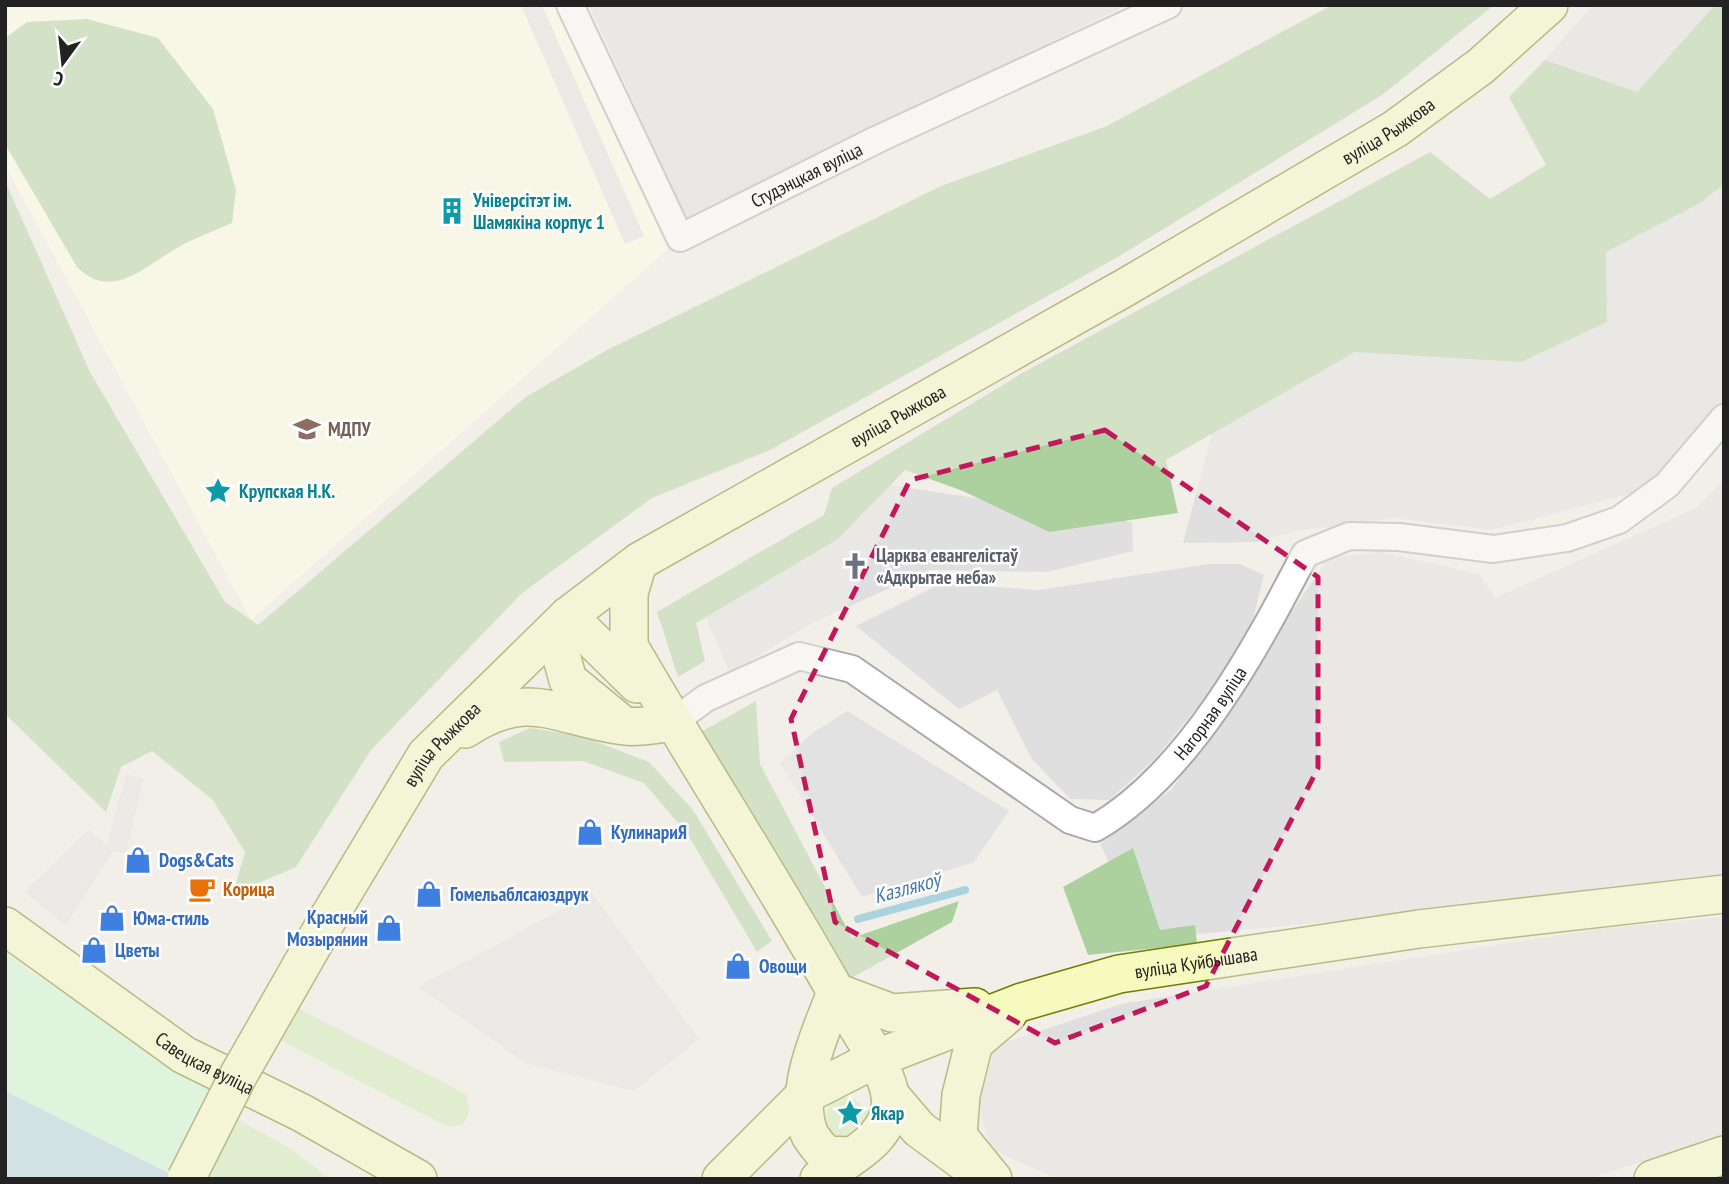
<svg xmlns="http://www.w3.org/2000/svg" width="1729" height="1184" viewBox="0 0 1729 1184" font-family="'PT Sans Narrow',sans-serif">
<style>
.residential{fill:#e0dfdf}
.education{fill:#ffffe5}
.grass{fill:#cdebb0}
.forest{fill:#add19e}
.park{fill:#c8facc}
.parking{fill:#e2e2e2}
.water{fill:#aad3df}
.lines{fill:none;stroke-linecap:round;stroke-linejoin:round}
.stream{stroke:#aad3df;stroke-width:8}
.street-casing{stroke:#a9a9a9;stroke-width:30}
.secondary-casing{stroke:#707d05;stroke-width:40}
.street{stroke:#fff;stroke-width:26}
.secondary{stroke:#f7fabf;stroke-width:37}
.secondary-bridge-casing{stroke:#707d05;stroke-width:40;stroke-linecap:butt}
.secondary-bridge{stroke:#f7fabf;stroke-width:37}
.marked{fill:none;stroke:#c2185b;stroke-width:5;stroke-dasharray:14 9;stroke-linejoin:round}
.labels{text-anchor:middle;stroke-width:5;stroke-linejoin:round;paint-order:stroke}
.street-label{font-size:19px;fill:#222;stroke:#fff}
.culture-label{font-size:19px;font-weight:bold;fill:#0d838f;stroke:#fff;text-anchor:start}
.education-label{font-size:19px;font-weight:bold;fill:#785e54;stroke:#fff;text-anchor:start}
.worship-label{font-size:19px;font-weight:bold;fill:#5b616d;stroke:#fff;text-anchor:start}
.shop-label{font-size:19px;font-weight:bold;fill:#366cbe;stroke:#fff;text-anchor:start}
.food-label{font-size:19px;font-weight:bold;fill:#c56008;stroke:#fff;text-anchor:start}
.water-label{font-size:21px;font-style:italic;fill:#4a7aab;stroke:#fff}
</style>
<rect width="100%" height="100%" fill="#f2efe9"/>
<!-- residential -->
<path class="residential" d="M589,5h538l-441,214z
M1593,5h122l-78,88 -92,-33z
M1724,138v268l-76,83 -157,41 -97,-12 -90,12 -49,12 -72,1 29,-110z
M1724,480v404l-577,55 -47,-95 72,-55 156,-231 53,-6 98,22 16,24 201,-90z
M890,485l242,37 1,29 -86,21 -117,-2 -116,52 -84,51 -31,-71z
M1209,564h31l24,11 -18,72 -90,111 -47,42 -39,-1 -38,-40 -35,-69 -38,19 -103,-83 86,-43 97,7z
M1724,917v218l-135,44h-532l-66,-30 -12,-43 16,-60 126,-42 478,-75z"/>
<!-- education -->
<path class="education" d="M5,5h566l109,233 -429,382 -246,-455z"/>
<!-- grass -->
<path class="grass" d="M294,1006l172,88 4,15 -6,15 -16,3 -170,-88z
M845,1097l9,2 13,10 2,19 -30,16 -17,-22 8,-18z
M239,1120l52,29 39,30h-124z"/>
<!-- forest -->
<path class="forest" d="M1332,5h162l-112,90 -264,162 -348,193 -118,48 -130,95 -151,157 -75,117 -63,27 12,-42 -32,-52 -61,-49 -31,16 -15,45 -101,-98v-533l85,191 135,230 33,23 269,-229 82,-47 332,-163 166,-60z
M1715,5h9v179l-24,19 -94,49 1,70 -86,40 -166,-10 -189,108 12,53 -129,19 -86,-41 -58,-21 -67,69 -142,84 9,38 -27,16 -21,-65 167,-97 8,-27 192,-116 406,-220 60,47 56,-34 -37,-68 36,-37 92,32z
M87,19l71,19 55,71 23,81 -4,33c-20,9 -41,16 -60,28 -31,19 -62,49 -95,16l-72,-123v-106l22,-16z
M756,701l4,63 92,174 107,-37 -7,21 -104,58 -147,-248z
M530,728l51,8 68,26 44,48 79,131 -15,11 -69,-117 -44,-52 -61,-22 -79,1 -5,-20z
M1133,848l27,82 35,-5 2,19 -109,11 -25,-68z"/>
<!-- park -->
<path class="park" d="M5,950l24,21 183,114 -43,87 -164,-81z"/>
<!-- parking -->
<path class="parking" d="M521,5h21l102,231 -19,8z
M847,711l162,100 -35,51 -112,35 -82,-134 31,-29z
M126,774l18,4 -18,75 -13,-2 -47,74 -42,-33 64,-62 19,15z
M592,893l107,146 -65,52 -109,-28 -107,-76z"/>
<!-- water -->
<path class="water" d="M5,1091l176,88h-176z"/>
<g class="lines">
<!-- stream -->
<path class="stream" d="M858,919l107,-29"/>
<defs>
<g id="street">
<path id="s1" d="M570,5l110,233 198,-99 290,-134"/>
<path id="s2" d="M673,722l33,-24 93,-42 53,13 218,151 25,8c94,-54 161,-180 210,-274l44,-18 50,1 94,12 74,-11 52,-18 48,-35 57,-67"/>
</g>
<g id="secondary">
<path d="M638,563l-9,30v53c67,116 141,229 207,346 15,26 50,75 54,103 6,42 -43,64 -71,84"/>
<path d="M568,616l69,68"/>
<path d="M568,616l-10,28 10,36 50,41"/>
<path d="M465,729c65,-43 93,-11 159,-3 16,2 33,-2 49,-4"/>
<path id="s3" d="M330,915l96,-160 142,-139 72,-55 486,-274 269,-158 86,-63 68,-61"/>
<path id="s4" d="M5,926l179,129 118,58 116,66"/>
<path d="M836,992c-15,40 -43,97 -27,141 3,7 11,15 16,22l27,1"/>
<path d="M836,992l56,21 83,-6"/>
<path d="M890,1095l29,34 53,39"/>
<path id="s5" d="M721,1179l84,-84 70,-36 147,-57 97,-28 300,-45 305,-35"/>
<path d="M993,1179l-35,-43 3,-41 13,-52 34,-29"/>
<path d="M1653,1179l71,-24"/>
</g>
</defs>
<!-- street casing -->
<use href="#street" class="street-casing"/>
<!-- secondary casing -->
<use href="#secondary" class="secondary-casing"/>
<!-- street -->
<use href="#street" class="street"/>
<!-- secondary -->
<use href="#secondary" class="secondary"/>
<defs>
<path id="secondary-bridge" d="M186,1179l52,-103 92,-161"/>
</defs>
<!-- secondary-bridge casing -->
<use href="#secondary-bridge" class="secondary-bridge-casing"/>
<!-- secondary-bridge -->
<use href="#secondary-bridge" class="secondary-bridge"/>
</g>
<!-- marked area -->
<path d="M0 0H1729V1184H0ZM1105,430l213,147v191l-112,218 -151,57 -220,-121 -44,-203 119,-239z" fill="#f2efe9" fill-opacity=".55" fill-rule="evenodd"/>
<path class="marked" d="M1105,430l213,147v191l-112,218 -151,57 -220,-121 -44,-203 119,-239z"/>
<!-- icons -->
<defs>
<symbol id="building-bare" viewBox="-9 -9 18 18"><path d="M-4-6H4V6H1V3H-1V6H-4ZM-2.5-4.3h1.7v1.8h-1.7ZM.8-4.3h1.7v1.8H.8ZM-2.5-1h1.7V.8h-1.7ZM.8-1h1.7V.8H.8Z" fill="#0f9aa8" stroke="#fff" stroke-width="2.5" paint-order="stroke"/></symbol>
<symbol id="university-bare" viewBox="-9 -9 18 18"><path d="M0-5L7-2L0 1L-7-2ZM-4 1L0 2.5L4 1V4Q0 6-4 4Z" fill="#8d6e63" stroke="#fff" stroke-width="2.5" paint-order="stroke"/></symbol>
<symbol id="sight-bare" viewBox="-9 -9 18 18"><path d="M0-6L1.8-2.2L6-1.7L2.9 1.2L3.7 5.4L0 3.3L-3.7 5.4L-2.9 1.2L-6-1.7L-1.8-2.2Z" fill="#0f9aa8" stroke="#fff" stroke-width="2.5" paint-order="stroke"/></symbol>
<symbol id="church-bare" viewBox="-9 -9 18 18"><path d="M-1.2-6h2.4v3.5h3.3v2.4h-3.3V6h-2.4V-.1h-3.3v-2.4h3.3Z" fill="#6b7280" stroke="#fff" stroke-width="2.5" paint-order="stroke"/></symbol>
<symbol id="shop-bare" viewBox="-9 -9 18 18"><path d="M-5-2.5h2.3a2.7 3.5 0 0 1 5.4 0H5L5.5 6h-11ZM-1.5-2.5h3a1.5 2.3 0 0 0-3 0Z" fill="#3f7fe0" stroke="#fff" stroke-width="2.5" paint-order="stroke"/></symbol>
<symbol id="cafe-bare" viewBox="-9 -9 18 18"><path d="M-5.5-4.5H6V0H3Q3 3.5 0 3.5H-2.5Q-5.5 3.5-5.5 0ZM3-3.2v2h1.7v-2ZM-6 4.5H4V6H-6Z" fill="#e8710a" stroke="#fff" stroke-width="2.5" paint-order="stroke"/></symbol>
</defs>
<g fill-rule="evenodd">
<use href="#building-bare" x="433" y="192" width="38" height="38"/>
<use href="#university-bare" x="288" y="410" width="38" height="38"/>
<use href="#sight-bare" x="199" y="472" width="38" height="38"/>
<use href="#church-bare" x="836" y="547" width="38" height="38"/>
<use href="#shop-bare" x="571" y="813" width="38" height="38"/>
<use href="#shop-bare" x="119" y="841" width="38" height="38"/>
<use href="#cafe-bare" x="183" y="870" width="38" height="38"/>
<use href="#shop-bare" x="410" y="875" width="38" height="38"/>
<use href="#shop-bare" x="93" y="899" width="38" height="38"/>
<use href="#shop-bare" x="370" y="909" width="38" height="38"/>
<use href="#shop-bare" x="75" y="931" width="38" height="38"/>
<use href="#shop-bare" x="719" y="947" width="38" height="38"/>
<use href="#sight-bare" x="831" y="1094" width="38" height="38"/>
</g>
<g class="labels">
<!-- street labels -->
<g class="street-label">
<text dy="7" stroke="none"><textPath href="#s3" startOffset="1339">вуліца Рыжкова</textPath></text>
<text dy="7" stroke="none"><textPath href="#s1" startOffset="399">Студэнцкая вуліца</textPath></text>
<text dy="7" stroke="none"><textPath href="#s3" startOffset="772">вуліца Рыжкова</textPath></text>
<text dy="7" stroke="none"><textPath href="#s2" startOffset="653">Нагорная вуліца</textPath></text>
<text dy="7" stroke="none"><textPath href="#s3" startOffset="205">вуліца Рыжкова</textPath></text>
<text dy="7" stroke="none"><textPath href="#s5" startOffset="534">вуліца Куйбышава</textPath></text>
<text dy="7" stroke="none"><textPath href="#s4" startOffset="243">Савецкая вуліца</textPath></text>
</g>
<!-- culture labels -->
<g class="culture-label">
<text x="473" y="207">Універсітэт ім.<tspan x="473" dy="22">Шамякіна корпус 1</tspan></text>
<text x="239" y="498">Крупская Н.К.</text>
<text x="871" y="1120">Якар</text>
</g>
<!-- education labels -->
<g class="education-label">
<text x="328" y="436">МДПУ</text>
</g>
<!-- worship labels -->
<g class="worship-label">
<text x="876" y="562">Царква евангелістаў<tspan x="876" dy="22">«Адкрытае неба»</tspan></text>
</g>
<!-- shop labels -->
<g class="shop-label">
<text x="611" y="839">КулинариЯ</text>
<text x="159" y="867">Dogs&amp;Cats</text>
<text x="450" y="901">Гомельаблсаюздрук</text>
<text x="368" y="924" text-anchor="end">Красный<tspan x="368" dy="22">Мозырянин</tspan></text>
<text x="133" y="925">Юма-стиль</text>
<text x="115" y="957">Цветы</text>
<text x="759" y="973">Овощи</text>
</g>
<!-- food labels -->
<g class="food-label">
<text x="223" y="896">Корица</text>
</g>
<!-- water labels -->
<g class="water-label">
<text transform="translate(907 888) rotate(-15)" y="7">Казлякоў</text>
</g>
</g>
<!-- border -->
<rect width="1729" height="1184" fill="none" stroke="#222222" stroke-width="14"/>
<!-- north arrow -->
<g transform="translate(63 63) rotate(195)" stroke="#ffffff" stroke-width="5" paint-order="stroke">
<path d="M0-5L12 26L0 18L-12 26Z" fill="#222222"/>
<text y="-10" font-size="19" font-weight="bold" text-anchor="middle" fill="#222222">С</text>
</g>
</svg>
